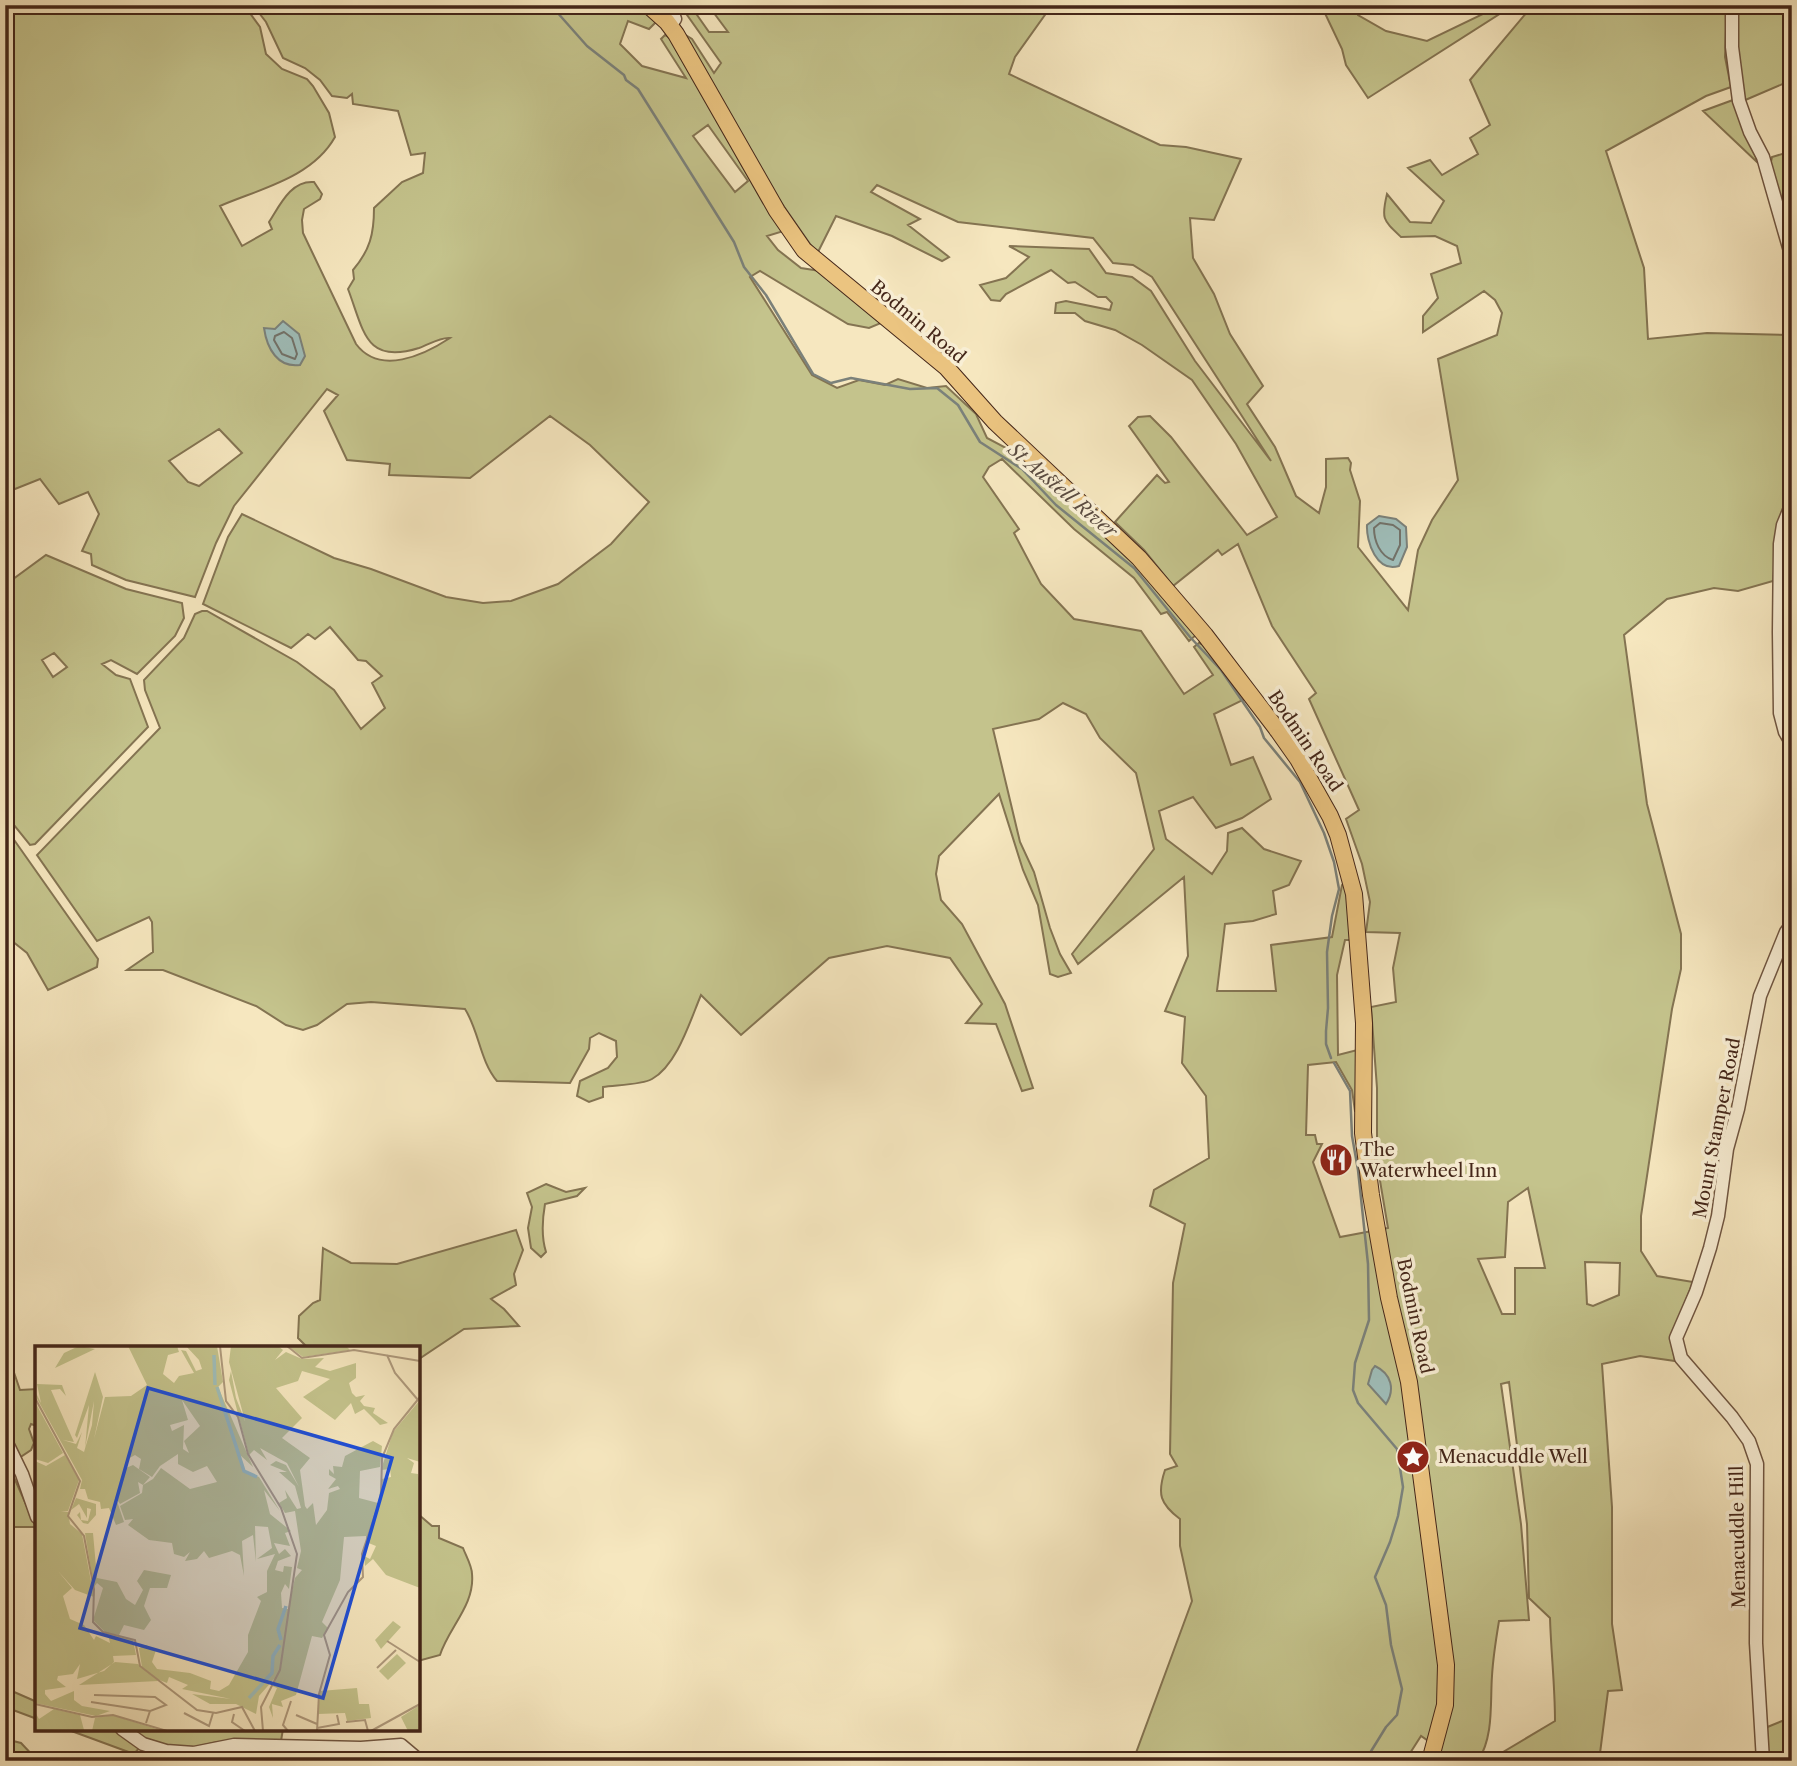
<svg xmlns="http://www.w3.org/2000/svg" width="1797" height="1766" viewBox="0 0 1797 1766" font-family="'Libre Caslon Text',serif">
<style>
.green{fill:#c4c38c;stroke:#847452;stroke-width:2;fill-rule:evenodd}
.water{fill:#9fbeba;stroke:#7b817a;stroke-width:2}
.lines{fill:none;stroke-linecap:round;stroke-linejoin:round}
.shore{stroke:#72726a;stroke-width:2}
.stream{stroke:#7b817a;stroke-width:2.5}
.minor-casing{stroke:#705642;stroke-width:15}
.major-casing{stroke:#442619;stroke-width:18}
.minor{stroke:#f9efd5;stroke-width:12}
.major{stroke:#ebc480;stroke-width:16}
.labels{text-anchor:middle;stroke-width:7;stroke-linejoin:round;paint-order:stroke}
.street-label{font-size:18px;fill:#442619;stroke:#f9efd5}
.poi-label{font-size:18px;fill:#442619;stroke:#f9efd5;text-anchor:start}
.water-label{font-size:19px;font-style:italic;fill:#5b4c41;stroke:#f9efd5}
.inset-river{fill:none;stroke:#9fbeba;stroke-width:3.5}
.inset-road{fill:none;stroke:#af9a7d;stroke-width:2}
.view{fill:#1d4ed8;fill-opacity:0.15;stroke:#1d4ed8;stroke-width:3.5}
.inset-edge{fill:none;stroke:#442619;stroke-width:3.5}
</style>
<rect width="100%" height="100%" fill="#f6e7bf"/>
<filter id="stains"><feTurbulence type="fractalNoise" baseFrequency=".00286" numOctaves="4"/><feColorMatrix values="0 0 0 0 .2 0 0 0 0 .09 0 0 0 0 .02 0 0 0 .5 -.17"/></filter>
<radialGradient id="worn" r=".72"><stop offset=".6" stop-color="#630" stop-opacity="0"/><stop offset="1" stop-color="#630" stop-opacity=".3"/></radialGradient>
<!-- green -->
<path class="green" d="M5,5h239l16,22 6,27 16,15 25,10 6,7 16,27 6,24c-23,41 -76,52 -115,69l22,40 30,-17 -3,-7c11,-17 22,-42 45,-40l8,12 -2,5 -16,10 -2,11 1,13 53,111c24,32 68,11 94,-6 -10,-1 -20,6 -31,10 -54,17 -55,-17 -71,-59l6,-10 -1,-9c17,-20 21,-36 21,-62l28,-26 21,-9 2,-20 -14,2 -13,-44 -45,-7 -1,-10 -5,4 -15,-2 -12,-16 -15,-12 -22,-10 -17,-36 -13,-17h384l20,16 -8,8 -21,-8 -8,23 22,22 44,12 -25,-39 4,-4 6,3 116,192 -20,6 11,14 23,18 19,3 61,52 -12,5 -21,-4 -88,-53 -10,6 62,98 25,13 22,-8 26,5 13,-6 29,9 19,-2 30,28 11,24 38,20 102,94 69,83 -7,6 -22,-29 -6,2 -27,-36 -60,-49 -72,-70 -13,8 -6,10 36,52 -5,4 27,51 33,35 67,12 43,63 29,-19 -19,-28 5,-4 5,2 41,54 -31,15 17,51 22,-8 18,42 -29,19 -26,10 -23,-31 -34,14 7,28 46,35 15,-23 1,-18 14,-5 22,21 37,12 -12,24 -16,6 3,23 -23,7 -28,3 -8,67h59l-5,-46 61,-8 10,-52 10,-2 5,57h-12l-8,35 1,80 27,-7v68l-10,-5 -3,-21 -16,-28 -28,3 -2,70h9l2,9h5l-9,18 27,75 48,-9 -11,-65v-75l-6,-81 25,-5 -3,-34 7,-35 -34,-1 4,-30 -8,-38 -16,-45 13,-9 -50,-111 7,-6 -44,-67 -34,-82 -16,11 -4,-5 -45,36 -29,-36 -29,-28 42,-47 8,8 4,-1 -40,-56 9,-9 12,-1 21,21 76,98 30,-18 -41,-73 -44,-64 -50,-35 -27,-15 -30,-9 -10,-8h-20l1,-10 10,-2 44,9 2,-7 -6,-6h-8l-23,-15 -7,1 -17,-13 -45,24 -6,7 -9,-1 -11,-15 26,-7 23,-21 -20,-11 80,3 17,24 26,4 19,14 44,70 76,100 -119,-184 -19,-12 -20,-2 -20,-25 -135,-16 -81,-37 -6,7 49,27 -12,6 41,32 -7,4 -50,-25 -56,-20 -19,38 -39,-56 -99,-167 13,8 22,34 7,-10 -41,-58h10l19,27h19l-20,-27h344l-37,52 -6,17 151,71 26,2 55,12 -27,61 -24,-2 3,40 21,36 16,40 33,52 -16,18 28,43 21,49 23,17 7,-26v-28l22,-1 3,5 -1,7 10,31 -2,46 50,63 10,-60 14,-30 26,-40 -20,-121 59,-24 5,-22 -7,-13 -11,-9 -61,41v-16l15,-18 -7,-24 30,-11 -4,-17 -22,-10 -34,1c-18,-17 -20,-18 -14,-43l23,28 21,1 13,-22 -36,-33 22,-8 12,15 36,-21 -8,-16 20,-13 -20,-45 57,-68 10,-7h190l-2,52 6,30 -25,9 -100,55 38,117 4,71 59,-6 85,2v159l-14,37 -5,50 -35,10 -24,-3 -47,11 -43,36 23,169 34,130v35l-9,40 -31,207v35l16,25 36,6 -22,56 4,23 -35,-5 -38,8 10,143v117l10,66 -14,1 -9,70h-111l67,-40c0,-35 -4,-69 -5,-103l-21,-20 -2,-74 -18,-142 -8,2 20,140 8,96 -30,1c-3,18 -6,37 -7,55 -2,27 2,60 -14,85h-49l5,-16 -13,-9 -16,25h-272l59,-160 -12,-55v-27c-20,-15 -23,-25 -15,-49l12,-4 -7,-12 3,-171 12,-59 -35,-18 4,-16 55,-32 -3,-62 -24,-33 3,-46 -20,-6 23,-55 -4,-79 -106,87 -6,-10 82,-105 -18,-76 -36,-35 -14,-24 -23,-11 -24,16 -46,10 27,113 14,30 16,56 10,26 11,19 -13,4 -8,-3 -12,-69 -15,-35 -24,-76 -60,62 -3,18 5,26 21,24 43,80 28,84 -11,3 -26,-67 -30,-1 16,-19 -32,-46 -63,-12 -58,12 -88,77 -40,-40c-11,26 -24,70 -49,84 -10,6 -37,6 -49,8v10l-14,5 -12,-6 3,-15 28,-13 9,-11 -1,-16 -17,-8 -9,5 -1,11 -19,34 -73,-2c-17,-20 -18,-50 -32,-72l-94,-7 -24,2 -30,21 -14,5 -17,-5 -30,-19 -93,-36h-36l26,-18 -1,-30 -3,-5 -52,24 -60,-86 123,-127 -15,-38 -1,-10 40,-42 11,-24 7,-3h5l90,51 37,28 27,39 24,-21 -13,-25 10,-7 -16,-15 -8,-1 -28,-33 -15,12 -7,-5 -17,14 -88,-44 25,-67 14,-23 92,44 37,11 75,28 37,6 28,-2 47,-17 53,-40 38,-42 -59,-57 -40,-29 -80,62 -81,-3 1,-11 -43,-4 -23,-49 14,-16 -11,-6 -93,117 -18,37 -21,54 -69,-17 -34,-15 -1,-11 -9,-3 17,-37 -11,-22 -29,12 -19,-25 -35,14zM708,125l40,56 -13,11 -42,-56zM219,429l23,24 -43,33 -11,-4 -19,-21zM1528,1188l17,80h-30v46h-13l-24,-55 27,-2 3,-55zM1585,1262l35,1 -1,32 -26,11 -6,-2z
M1321,5h33l4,10 28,16 41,10 64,-31 10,3 -133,85 -22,-33 -4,-16z
M1738,5h54v75l-49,21 -6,-37z
M1733,100l3,3 22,60 -55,-52z
M1792,151v93l-22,-78 2,-9z
M1792,511v109l-5,-1c-2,-35 -7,-75 5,-108z
M46,555l80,34 56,14 2,15 -9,18 -38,38 -26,-14 -9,4 14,11 14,4 18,48 -113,117 -5,1 -25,-31v-229zM54,653l13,14 -14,10 -11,-17z
M5,827l93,132 -1,8 -49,23 -21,-37 -20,-16 4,-11 -3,-5 -3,1z
M546,1184l20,8 19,-4 -8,8 -32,8c-3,17 -4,32 1,48l-5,5 -10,-9 -3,-20 4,-21 -5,-14z
M516,1230l7,20 -9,24 2,11 -25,14 13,10 15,17 -55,3 -45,30 -1,-11h-110l-10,-10 1,-22 14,-13 7,-3 3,-52 28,15 46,1z
M5,1357l4,1 11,32 17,-1v37l-6,-2 -2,5 5,14 -3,7 -12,8 -14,-28z
M5,1457l31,70h-31z
M418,1514l14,12h7v12l24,10c3,8 9,18 9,26 3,31 -23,53 -32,81l-22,6z
M5,1688l32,14v17l-32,-12z
M1792,1717v44h-24l-3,-33z
M66,1729h49l26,17 -7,8z
M131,1729h152l-2,12 -64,1 -26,6 -24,-1 -20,-6z
M5,1739l16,4 17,18h-33z
M387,1748l20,13h-194l-5,-5 16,-5 104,1z"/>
<!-- water -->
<path class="water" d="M283,321l16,13 6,22 -5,9c-22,3 -33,-16 -36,-37l11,1z
M1379,516l17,3 10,8 1,20 -8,19c-22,7 -33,-24 -32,-41z
M1375,1366c17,8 20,24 11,38l-18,-20 4,-14z"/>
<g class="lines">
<!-- shore -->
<path class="shore" d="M284,332l8,6 5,16 -2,5 -13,-5 -8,-14 1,-4z
M1380,523l13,2 7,5v15l-7,15c-13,-4 -19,-19 -19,-32z"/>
<!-- stream -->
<path class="stream" d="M554,5l2,6 31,35 37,29 2,5 12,9 96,153 10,25 22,28 47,79 18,9 20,-5 59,11 27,-1 21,17 22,37 42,27 34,36 78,63 56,69 31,33 39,57 4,11 36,44 24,51 10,29 5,27 -7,27 -5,36 1,56 -2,23v13l5,14
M1334,1063l16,28 2,45 6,34 10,94 1,56 -14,43 -2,27 5,13 39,46 6,38 -5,29 -8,26 -15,35 11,28 5,40 11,44 -5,26 -11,12 -21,34"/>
<defs>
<path id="minor" d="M1732,5v42l7,54 11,31 13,25 29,101
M670,26l5,-7 -5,-14
M1792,503l-9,22 -3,19 -1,88 1,81 5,19 7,12
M5,1439l17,35 15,43
M122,1729l21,15 23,7 28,2 40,-8 127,3 40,-3 19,16
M1763,1761l-7,-118 1,-179 -8,-23 -17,-24 -51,-59 -5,-20 20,-46 14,-44 8,-32 9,-67 11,-40 22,-113 26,-64 6,-8"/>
<path id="major" d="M648,5l19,17 9,12 101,177 27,39 142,117 49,55 144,136 66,77 71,93 22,31 32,57 8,19 16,59 10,129 -1,110 8,62 18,103 20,84 37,283 -1,40 -15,56"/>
</defs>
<!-- minor casing -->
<use href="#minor" class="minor-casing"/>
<!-- major casing -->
<use href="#major" class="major-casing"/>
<!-- minor -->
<use href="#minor" class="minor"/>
<!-- major -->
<use href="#major" class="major"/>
</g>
<!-- icons -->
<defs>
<symbol id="restaurant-disc" viewBox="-11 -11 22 22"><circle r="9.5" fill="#8f2418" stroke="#f9efd5"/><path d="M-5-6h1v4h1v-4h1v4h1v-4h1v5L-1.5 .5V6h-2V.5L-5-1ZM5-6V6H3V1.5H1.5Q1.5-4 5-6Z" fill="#fff"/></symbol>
<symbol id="sight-disc" viewBox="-11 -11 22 22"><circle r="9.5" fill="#8f2418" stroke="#f9efd5"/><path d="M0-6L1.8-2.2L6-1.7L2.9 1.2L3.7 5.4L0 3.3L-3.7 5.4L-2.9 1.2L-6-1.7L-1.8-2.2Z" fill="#fff"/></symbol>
</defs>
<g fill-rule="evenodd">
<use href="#restaurant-disc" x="1317" y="1141" width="38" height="38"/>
<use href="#sight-disc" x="1394" y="1438" width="38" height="38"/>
</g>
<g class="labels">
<!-- street labels -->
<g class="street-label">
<text transform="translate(918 322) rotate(40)" y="6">Bodmin Road</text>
<text transform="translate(1305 741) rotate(56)" y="6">Bodmin Road</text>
<text transform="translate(1717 1128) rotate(-79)" y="6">Mount Stamper Road</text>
<text transform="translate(1415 1316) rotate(78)" y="6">Bodmin Road</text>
<text transform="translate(1738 1537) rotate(-91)" y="6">Menacuddle Hill</text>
</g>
<!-- poi labels -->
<g class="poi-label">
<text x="1360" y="1156">The<tspan x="1360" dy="21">Waterwheel Inn</tspan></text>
<text x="1438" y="1463">Menacuddle Well</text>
</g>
<!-- water labels -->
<g class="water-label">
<text transform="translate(1063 490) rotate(40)" y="7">St Austell River</text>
</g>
</g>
<!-- overview -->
<g transform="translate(35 1346)">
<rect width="385" height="385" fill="#f6e7bf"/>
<path d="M44,0l16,3 -40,19 9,-15zM93,0h49l2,6 -11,3 -5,19 11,9 5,-7 15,-3 -13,-23 5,1 10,20 6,-2 -3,-9 -13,-14h31l6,36 -5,5 35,80 -13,-12 4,16 15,6 21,34 -16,-21 6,24 21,17 -6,2 5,13 -16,-3 5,11 6,-5 6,7 -13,5 -3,9 8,2 1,-6 8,1 -3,22 -4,-5 -4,9 1,15 6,1 7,-31 7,-8 -5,-2 4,-17 -6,-40 -10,2 -6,-10 8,-5 -2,-8 12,19 4,-1 -6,-22 -16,-14h8l-17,-7 6,-4 10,4 13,22 -12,-24 -27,-15 7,12 -13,-10 -5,5 -20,-75 2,-9 5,27 9,23 -16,-59 2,-16h47l5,4 -8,10 11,-8 16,7 22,-1 -9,9 15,4 26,-8v15l-7,5 3,10 4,4 9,-2 -5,6 4,5 11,2 -2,5 15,10 -8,2 -16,-16 -9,5 -4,-11 -16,17 -32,-23 27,-18 -28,-8 -4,10 -22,7 26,30 -20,20 28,20 -10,12 5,36 2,3 6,-6 3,22 11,-15 2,-17 11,-4 -2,-3 -10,3 8,-10 -7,-4v-6l5,5 -1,-8 9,1 3,-11 28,-15 9,5 -2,21 -20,4 -1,27 19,5 4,-24 9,-2 -1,-8 -9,1 12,-38 27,-32v62l-13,-4 7,5 -3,10 7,1 2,9v105l-34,-13 -13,-16 -8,7 -1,-10 6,3 6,-13 -10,-4v-6l-22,1 -4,43 -18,42 6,6 -6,10 -10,-2 -16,59 -15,6 2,6 -11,-3 1,14 -4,-11 8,-19 -5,-2 2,-7 -15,17 -3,18 -20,-10h-26l-18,-10 39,5 -49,-10 6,-4 -19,-8 -2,6 -10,-4 -15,-12 -4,-24 1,5 7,-3 10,5 -4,12 5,7 33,4 21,8 -1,8 9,2 10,-6 19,-33v-17l13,-34 -4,-4 10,-5v-21l8,-17 -18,5 15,-11 -4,-21 -13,-1 1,36 -3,-27 -11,6 2,35 -4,-21 -8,-4 -23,7 -5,-7 -7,8 -12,2 5,-9 -6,5 -10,-3 -2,-11 -23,-3 -21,-15 5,-6 -8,1 -5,-14 22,-13 1,-8 -5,-3 2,11 -20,11 -4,-6 8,24 -8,3 -7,-17 -8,1 -1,-7 -12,-3 -3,-10h-5l2,-9 -47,-85v-4l6,12 -4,-19 25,1 4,11 -6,-7 -9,1 23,52 -11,-2 13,4 6,-12 -5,16 7,4 8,-27 2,-24 -9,47 4,-43 -12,33 -2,-3 20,-63 8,25 -9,42 11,-42 26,-1 16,-11zM147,54l18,26 -16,15 5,12 -6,-4 1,-24 -12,6 -2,-6 18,-5zM143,108v10l15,8 14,-6 10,16 -27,7 -29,-21 -8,11 -10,6 7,-8 -17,-12 -7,3v-8l9,-5 6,4 -2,10 13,8 8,-11zM253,0h58l4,4 -47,7zM0,56l28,51 -15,10 -13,-4zM30,109l14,25 -11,31h-7l7,1 2,12 12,10 12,63 -19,-7 -17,-19 14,17 -9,8 7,23 14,6 10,15 2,-4 14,7 -2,-9 25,6 3,15 -23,1 1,6 -10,9 -27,8 3,-15 -7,10 -15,2 -1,4 9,7 -21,3v4l6,7 23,-10v9l8,6 28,5 -14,5 -61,-13v-242l11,5zM41,152l20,6v11l-8,9 -5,-1 -6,-8 3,-3 1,8 7,1 3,-12 -4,-1v10l-8,-14 -8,6zM50,187h8l4,45 20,4 9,17 9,6 8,-15 -6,-9 7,-11 27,5 -4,13h-17l-6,18 7,14 -7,10 -20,-5 -5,10 -13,-2 -13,-13 10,-32 -6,-5 -3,4zM358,275l8,6 -20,22 -6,-9zM362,308l9,9 -18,17 -9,-9zM80,316l23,2 20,17 -79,4zM322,342l2,16h10l2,14 -24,3 -2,-8 -27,1 2,-23zM385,359v26h-12l-7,-14zM19,363l26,6 4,15 8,1 3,-13 17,-3 51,16h-128v-19l4,7z" fill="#c4c38c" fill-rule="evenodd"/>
<path class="inset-river" d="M179,9l1,30M182,41l27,84 13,6M246,294l-3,-11 8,-23M214,352l23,-25 1,-17 7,-11"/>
<path class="inset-road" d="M185,0l6,55 12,16 10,37 33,54 16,46 -17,116 -19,37 2,24M252,0l15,12 52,-8 66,11M352,9l8,18 23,27M0,52l45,83 -12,35 16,20 10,53 -1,33 10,10 32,8 5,26 57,44 19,3 26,-6 13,24M352,295l33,21M342,322l19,-18M59,349l61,2 11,8 -16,6 -4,12M56,356l59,9M0,358l57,13 21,-2 54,16M149,367l25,13 4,-13M199,368l-2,8 13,9M261,369l21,9M311,376l19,-2 3,11M282,382l22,-4 -2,-9M253,385l-5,-6 8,-24M282,385l2,-37 11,-39 -6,-20 24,-43 15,-15 -1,-23 19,-57 1,-39 12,-29 26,-32M336,385l49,-27"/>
<path class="view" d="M113,42l244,70 -69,240 -243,-70z"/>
<rect width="385" height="385" class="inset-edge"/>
</g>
<!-- margin -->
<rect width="1797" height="1766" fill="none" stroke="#f6e7bf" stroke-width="28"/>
<rect x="7" y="7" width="1783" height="1752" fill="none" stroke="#442619" stroke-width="3.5"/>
<rect x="14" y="14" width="1769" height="1738" fill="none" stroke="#442619" stroke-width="2"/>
<rect width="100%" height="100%" filter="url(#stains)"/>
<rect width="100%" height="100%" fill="url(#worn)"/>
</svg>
